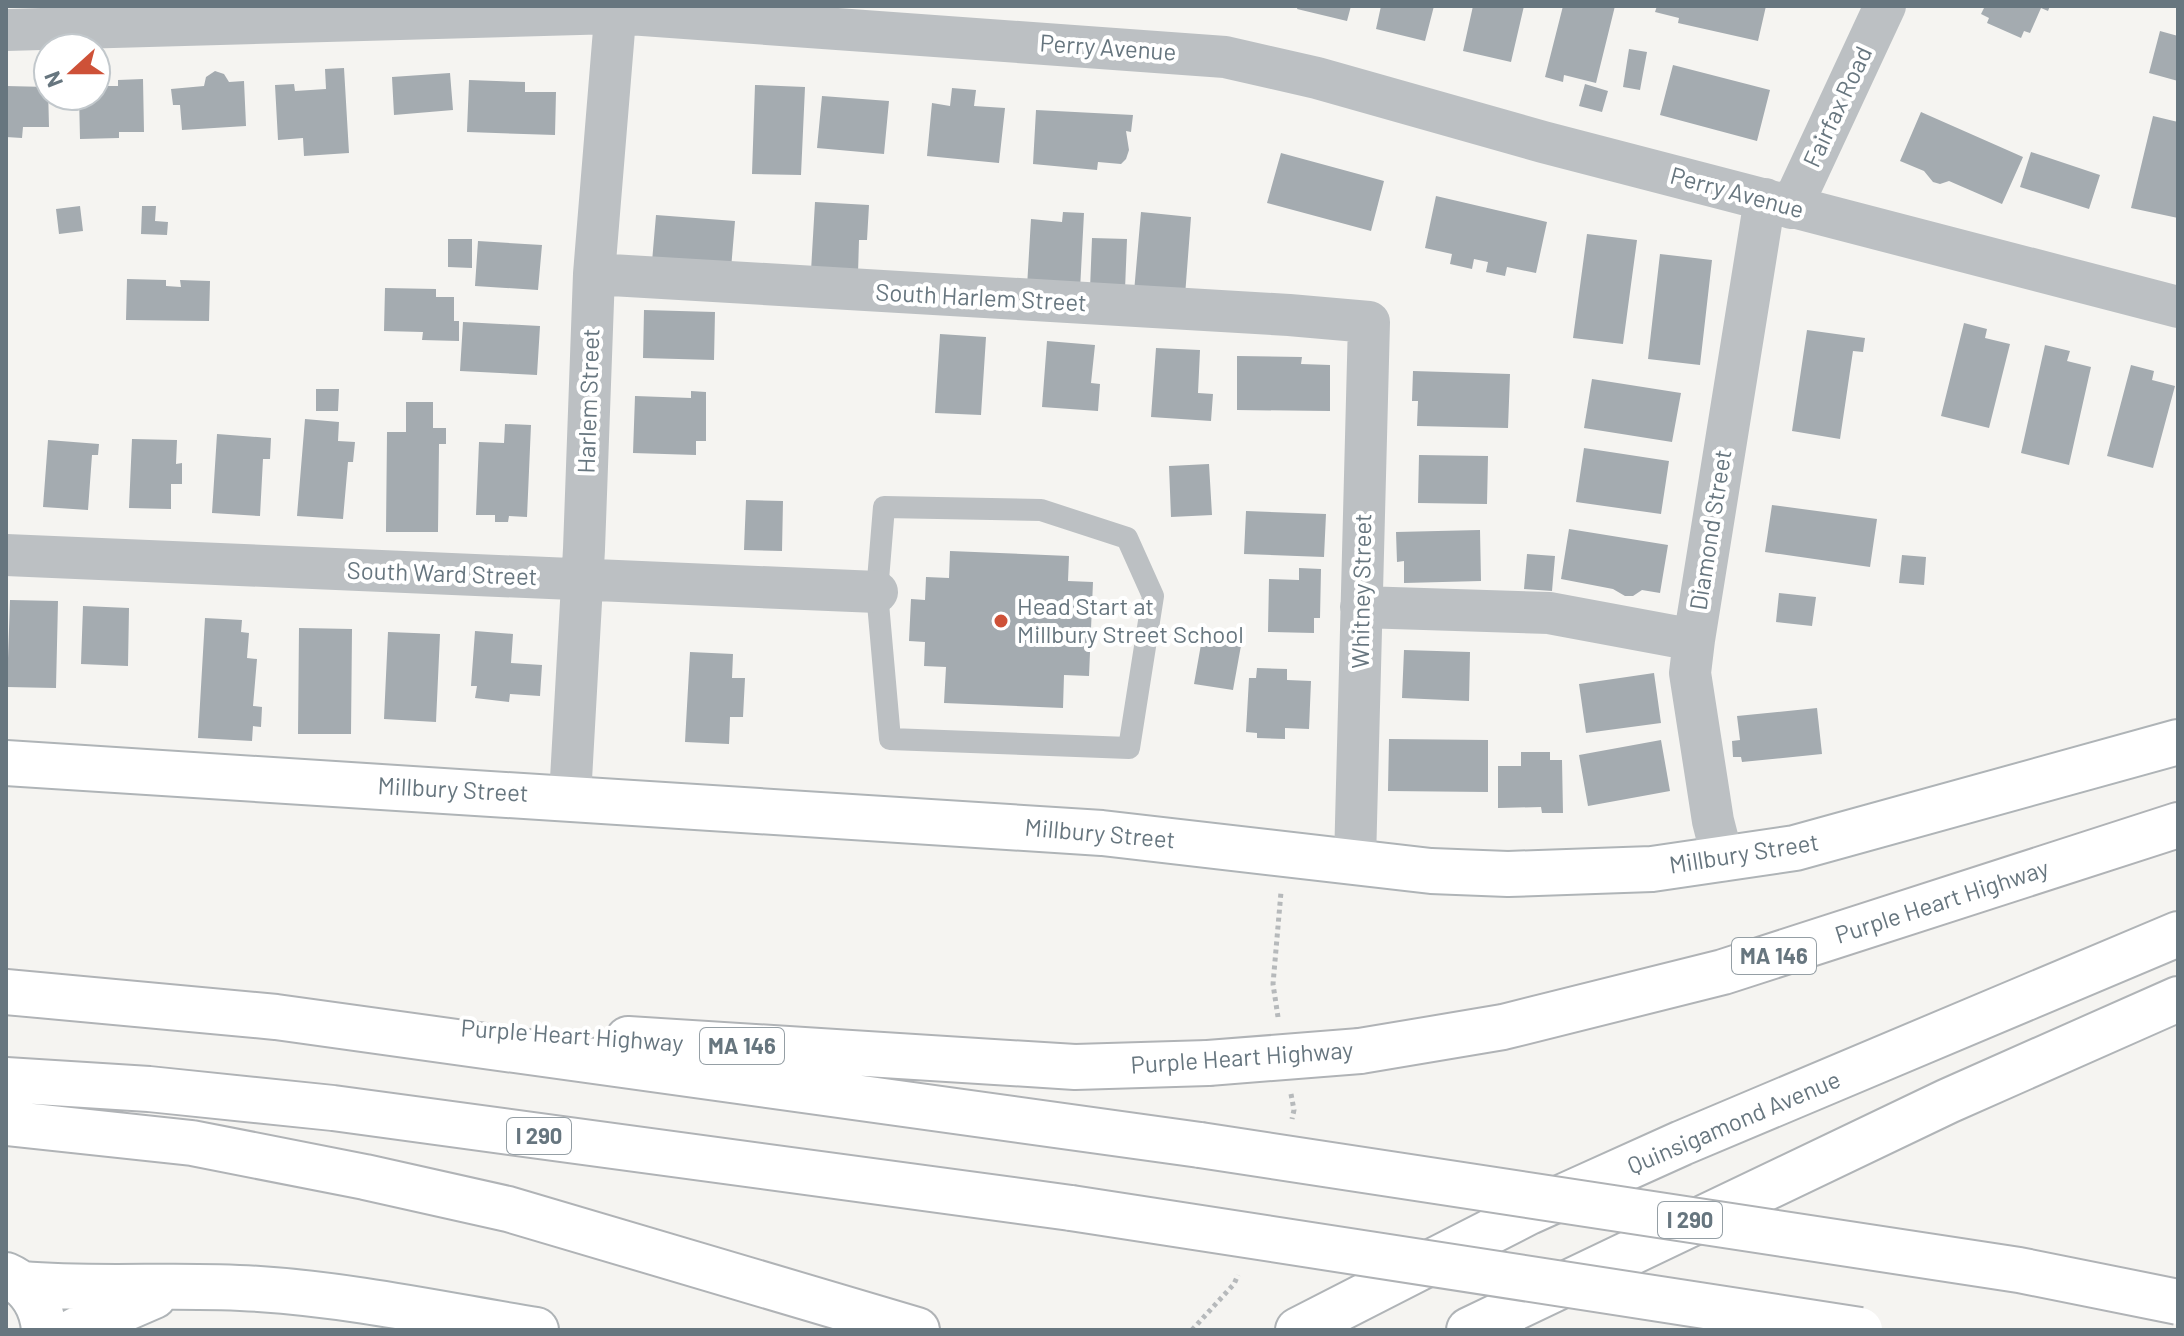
<svg xmlns="http://www.w3.org/2000/svg" width="2184" height="1336" viewBox="0 0 2184 1336" font-family="Barlow,sans-serif">
<style>
.building{fill:#a4abb0}
.lines{fill:none;stroke-linecap:round;stroke-linejoin:round}
.secondary-casing{stroke:#afb4b7;stroke-width:48}
.primary-casing{stroke:#b0b4b7;stroke-width:48}
.highway-casing{stroke:#b0b3b6;stroke-width:48}
.path{stroke:#b6b9bb;stroke-width:5;stroke-dasharray:4 4;stroke-linecap:butt}
.lane{stroke:#bcc0c3;stroke-width:22}
.street{stroke:#bcc0c3;stroke-width:42}
.secondary{stroke:#fff;stroke-width:44}
.primary{stroke:#fff;stroke-width:44}
.highway{stroke:#fff;stroke-width:44}
.highway-bridge-casing{stroke:#b0b3b6;stroke-width:48;stroke-linecap:butt}
.highway-bridge{stroke:#fff;stroke-width:44}
.poi-dot{fill:#ce5138;stroke:#fff;stroke-width:3}
.labels{text-anchor:middle;stroke-width:8;stroke-linejoin:round;paint-order:stroke}
.shield{fill:#fff;stroke:#959fa5;stroke-width:2}
.shield-label{font-size:22px;font-weight:bold;fill:#67767f}
.street-label{font-size:24px;fill:#67767f;stroke:#fff}
.poi-label{font-size:24px;fill:#67767f;stroke:#fff;text-anchor:start}
</style>
<rect width="100%" height="100%" fill="#f5f4f1"/>
<!-- building -->
<path class="building" d="M1298,6h53l-4,15 -50,-12z
M1381,6h53l-9,35 -49,-12z
M1473,6h51l-13,56 -48,-11z
M1563,6h52l-19,77 -32,-8 -1,7 -18,-5z
M1657,6h109l-8,35 -80,-18 1,-5 -24,-6z
M1985,6h65l-2,5 -7,-3 -11,25 -6,-2 -3,7 -34,-15 2,-5 -8,-4z
M2160,31l18,5v45l-29,-8z
M1629,49l18,3 -7,38 -17,-3z
M1673,65l97,25 -13,51 -97,-26z
M344,68l5,85 -45,3 -1,-18 -25,2 -3,-55 19,-1 1,7 31,-2 -1,-20z
M215,71l9,3 5,8 15,-1 2,45 -64,4 -2,-25h-7l-2,-16 33,-3 2,-9z
M450,73l3,37 -59,5 -2,-38z
M143,79l1,53h-25v6l-39,1 -1,-43h17v-10h22v-6z
M469,80l56,2v10h31l-1,43 -88,-3z
M1585,84l23,7 -6,21 -23,-6z
M755,85l50,2 -4,88 -49,-1z
M6,86l42,1 1,40h-26l-1,11 -16,-1z
M952,88l24,2 -2,16 31,2 -6,55 -72,-7 5,-53 18,3z
M822,96l67,5 -5,53 -67,-6z
M1036,110l97,5 -2,17 -5,-1 3,19 -3,9 -5,5 -23,-2 -1,8 -64,-6z
M1921,112l102,45 -21,47 -53,-23 -9,3 -7,-2 -9,-11 -24,-10z
M2153,116l25,6v96l-47,-10z
M2031,152l69,23 -11,34 -69,-22z
M1281,153l103,28 -13,50 -104,-28z
M1436,196l111,26 -11,51 -29,-6 -2,9 -19,-4 2,-10 -14,-3 -2,10 -22,-5 2,-10 -27,-6z
M815,202l54,3 -2,35h-8l-1,34 -47,-3z
M80,206l3,25 -24,3 -3,-25z
M142,206h14l-1,15 13,1 -1,13 -26,-1z
M1063,212l21,1 -4,77 -53,-3 4,-68 31,3z
M1141,212l50,5 -6,79 -51,-4z
M656,215l79,6 -4,48 -79,-7z
M1587,234l50,6 -14,104 -50,-6z
M1092,238l35,1 -2,51 -35,-1z
M448,239h24v29l-24,-1z
M478,241l64,4 -4,45 -63,-4z
M1660,254l52,6 -12,105 -52,-6z
M127,279l39,1v6l15,1 -1,-7 30,1 -1,40 -83,-1z
M385,288l51,1v8h18v24h5v20l-37,-1 1,-8 -39,-1z
M644,310l71,2 -1,48 -71,-2z
M463,322l77,4 -3,49 -77,-4z
M1964,323l23,6 -2,9 25,6 -21,84 -48,-12z
M1807,330l58,8 -2,14 -10,-1 -13,88 -48,-8z
M940,334l46,3 -5,78 -46,-2z
M1047,341l48,4 -4,38 9,1 -2,27 -56,-4z
M2045,345l25,6 -3,10 24,6 -22,98 -48,-12z
M1156,348l44,2 -2,43 15,1 -2,27 -60,-4z
M1237,356l65,1 -1,7 29,1v46l-93,-1z
M2131,365l23,6 -2,9 23,6 -22,82 -46,-12z
M1413,371l97,3 -2,54 -91,-2 1,-25h-6z
M1592,379l89,14 -9,49 -88,-14z
M316,389h23l-1,22h-22z
M691,391l15,1v49h-10v14l-63,-2 2,-57 56,2z
M406,402h27v26h13v16h-7l-1,88h-52l1,-100h19z
M305,419l34,3 -1,19 17,1 -2,20h-5l-5,57 -46,-3z
M505,424l26,1 -4,92 -18,-1 -1,6h-13v-7h-19l3,-73 25,1z
M217,434l54,4 -1,21h-7l-3,57 -48,-3z
M132,439l45,1 -1,24 6,-1v21h-11v25l-42,-1z
M48,440l51,4 -1,11h-6l-4,55 -45,-3z
M1584,448l85,13 -8,53 -85,-12z
M1419,455l69,1 -1,48 -69,-1z
M1209,464l3,51 -41,2 -2,-51z
M746,500l37,1 -1,50 -38,-1z
M1772,505l105,14 -7,48 -105,-15z
M1246,511l80,3 -2,43 -80,-3z
M1569,529l99,16 -8,48 -18,-3 -9,6h-8l-12,-7 -52,-10z
M1480,530l1,51 -77,2v-22l-7,1 -1,-30z
M950,551l119,5 -1,25 25,1 -4,94 -25,-1 -1,33 -119,-5 2,-36 -22,-1 1,-24 -16,-1 2,-42 14,1 1,-23 23,1z
M1527,554l28,2 -3,35 -28,-2z
M1902,555l24,2 -2,28 -25,-2z
M1299,568l22,1 -1,49h-6v15l-46,-1 1,-53 30,1z
M1779,593l37,4 -4,29 -36,-4z
M10,600l48,1 -2,87 -49,-1z
M83,606l46,2 -1,58 -47,-2z
M205,618l37,2 -1,12 8,1 -2,25 10,1 -4,47 9,1 -1,20 -8,-1 -1,15 -54,-3z
M299,628l53,1 -1,105h-53z
M475,631l38,3 -2,29 31,2 -2,31 -30,-2 -1,8 -34,-4 2,-12h-6z
M388,632l52,2 -4,88 -52,-3z
M1203,633l39,7 -9,50 -39,-6z
M1404,650l66,2 -1,49 -67,-3z
M690,652l43,2 -1,24h13l-2,39h-13l-1,27 -44,-2z
M1257,668l30,1v11l24,1 -2,48 -24,-1v11l-28,-1v-5l-11,-1 3,-54h7z
M1654,673l7,50 -75,10 -7,-49z
M1817,708l5,46 -80,8 -1,-5h-8l-1,-16 8,-1 -3,-24z
M1389,739l99,1v52l-100,-1z
M1661,740l9,51 -82,15 -9,-51z
M1521,752h29v8h12l1,53h-21l-1,-6 -43,1v-42h23z"/>
<g class="lines">
<defs>
<path id="secondary" d="M6,763l1096,70 329,38 77,3 144,-5 143,-21 383,-106
M6,1275c23,10 36,30 38,55
M22,1284c79,7 158,-1 237,5 93,6 186,26 277,41
M76,1330l78,-34"/>
<path id="primary" d="M1298,1330l231,-118 153,-69 496,-209
M1469,1330l479,-229 230,-102"/>
<path id="highway" d="M6,992l270,25 924,128
M628,1039l447,28 133,-4
M1360,1051l143,-24 220,-55 455,-147
M6,1080l143,9 184,19 738,100
M6,1123l186,20 173,34 143,32 409,121"/>
</defs>
<!-- secondary casing -->
<use href="#secondary" class="secondary-casing"/>
<!-- primary casing -->
<use href="#primary" class="primary-casing"/>
<!-- highway casing -->
<use href="#highway" class="highway-casing"/>
<!-- path -->
<path class="path" d="M1278,1017l-5,-33 8,-92
M1291,1094l3,16 -2,9
M1192,1330l42,-46 4,-9"/>
<!-- lane -->
<path class="lane" d="M884,507l157,3 86,28 26,58 -24,152 -239,-9 -13,-147z"/>
<!-- street -->
<path class="street" d="M6,30l609,-17 610,44 92,21 226,64 635,165
M1791,208l94,-202
M594,274l695,41 80,7 -14,539
M6,555l871,37
M1361,607l188,6 145,27
M570,797l14,-248 10,-275 22,-268
M1723,860l-10,-39 -23,-148 4,-33 71,-441"/>
<!-- secondary -->
<use href="#secondary" class="secondary"/>
<!-- primary -->
<use href="#primary" class="primary"/>
<!-- highway -->
<use href="#highway" class="highway"/>
<defs>
<path id="highway-bridge" d="M1208,1063l152,-12
M1200,1145l819,125 159,32
M1071,1208l789,122"/>
</defs>
<!-- highway-bridge casing -->
<use href="#highway-bridge" class="highway-bridge-casing"/>
<!-- highway-bridge -->
<use href="#highway-bridge" class="highway-bridge"/>
</g>
<!-- markers -->
<circle class="poi-dot" cx="1001" cy="621" r="8"/>
<g class="labels">
<!-- shield labels -->
<g class="shield">
<rect x="1732" y="938" width="84" height="36" rx="6"/>
<rect x="700" y="1028" width="84" height="36" rx="6"/>
<rect x="507" y="1118" width="64" height="36" rx="6"/>
<rect x="1658" y="1202" width="64" height="36" rx="6"/>
</g>
<g class="shield-label">
<text x="1774" y="964">MA 146</text>
<text x="742" y="1054">MA 146</text>
<text x="539" y="1144">I 290</text>
<text x="1690" y="1228">I 290</text>
</g>
<!-- street labels -->
<g class="street-label">
<text transform="translate(1108 48) rotate(4)" y="8">Perry Avenue</text>
<text transform="translate(1838 107) rotate(-65)" y="8">Fairfax Road</text>
<text transform="translate(1737 193) rotate(15)" y="8">Perry Avenue</text>
<text transform="translate(981 298) rotate(3)" y="8">South Harlem Street</text>
<text transform="translate(589 401) rotate(-88)" y="8">Harlem Street</text>
<text transform="translate(1711 530) rotate(-81)" y="8">Diamond Street</text>
<text transform="translate(442 574) rotate(2)" y="8">South Ward Street</text>
<text transform="translate(1362 591) rotate(-89)" y="8">Whitney Street</text>
<text transform="translate(453 790) rotate(3)" y="8">Millbury Street</text>
<text transform="translate(1100 834) rotate(5)" y="8">Millbury Street</text>
<text transform="translate(1744 854) rotate(-9)" y="8">Millbury Street</text>
<text transform="translate(1942 902) rotate(-18)" y="8">Purple Heart Highway</text>
<text transform="translate(572 1036) rotate(4)" y="8">Purple Heart Highway</text>
<text transform="translate(1242 1058) rotate(-4)" y="8">Purple Heart Highway</text>
<text transform="translate(1734 1123) rotate(-23)" y="8">Quinsigamond Avenue</text>
</g>
<!-- poi labels -->
<g class="poi-label">
<text x="1017" y="615">Head Start at<tspan x="1017" dy="28">Millbury Street School</tspan></text>
</g>
</g>
<!-- border -->
<rect width="2184" height="1336" fill="none" stroke="#67767f" stroke-width="16"/>
<!-- north arrow -->
<g transform="translate(72 72) rotate(249)"><circle r="38" fill="#ffffff" stroke="#c2c8cc" stroke-width="2"/>
<path d="M0-6L14 30L0 20L-14 30Z" fill="#ce5138"/>
<text y="-12" font-size="22" font-weight="bold" text-anchor="middle" fill="#67767f">N</text>
</g>
</svg>
